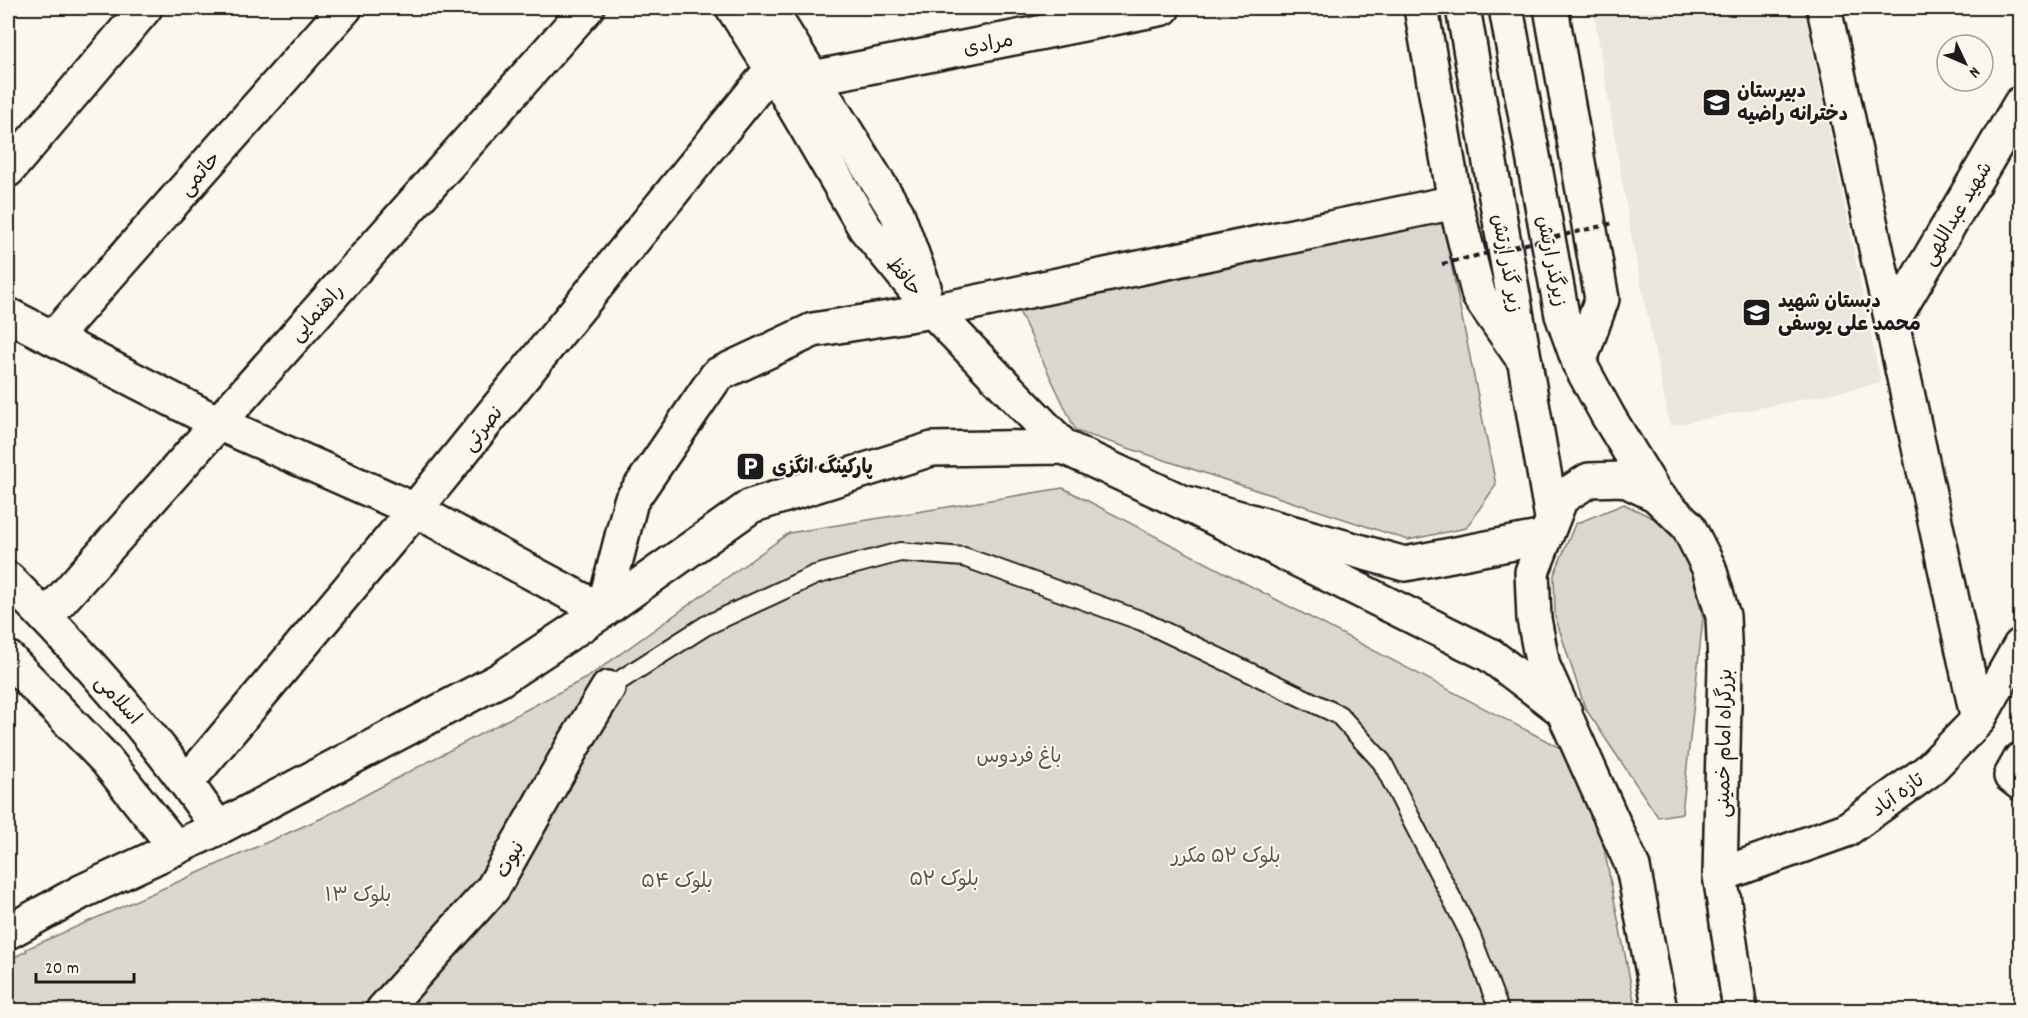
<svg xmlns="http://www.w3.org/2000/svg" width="2028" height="1018" viewBox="0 0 2028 1018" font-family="Dekko,'Playpen Sans Arabic',sans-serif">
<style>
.built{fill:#eae6dc}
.green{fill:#dad7ce;stroke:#7b7a75;stroke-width:1.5}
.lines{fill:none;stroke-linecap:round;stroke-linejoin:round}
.service-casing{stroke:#1c1c1c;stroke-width:22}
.minor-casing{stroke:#1c1c1c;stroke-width:38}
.tertiary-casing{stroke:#1c1c1c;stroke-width:38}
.primary-casing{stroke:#1c1c1c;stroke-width:38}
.trunk-casing{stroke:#1c1c1c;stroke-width:38}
.service{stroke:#fbf7ec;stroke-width:18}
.minor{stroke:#fbf7ec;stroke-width:33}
.tertiary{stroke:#fbf7ec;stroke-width:33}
.primary{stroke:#fbf7ec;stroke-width:33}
.trunk{stroke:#fbf7ec;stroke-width:33}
.path-bridge{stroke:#1c1c1c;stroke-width:4;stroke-dasharray:6 4.5;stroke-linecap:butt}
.labels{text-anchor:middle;stroke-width:4.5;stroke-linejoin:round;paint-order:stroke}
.street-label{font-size:20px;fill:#1c1c1c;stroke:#fbf7ec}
.poi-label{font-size:20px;font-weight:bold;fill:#1c1c1c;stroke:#fbf7ec;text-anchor:start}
.park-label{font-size:20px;fill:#555451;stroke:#fbf7ec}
</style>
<rect width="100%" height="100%" fill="#fbf7ec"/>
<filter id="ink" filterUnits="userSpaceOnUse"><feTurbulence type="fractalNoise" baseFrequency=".0167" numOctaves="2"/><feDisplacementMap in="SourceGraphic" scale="12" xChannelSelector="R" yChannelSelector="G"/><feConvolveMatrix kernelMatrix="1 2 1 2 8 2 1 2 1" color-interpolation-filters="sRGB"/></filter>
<g filter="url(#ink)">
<!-- built -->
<path class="built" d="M1593,8h211l77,375 -211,43 -38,-186z"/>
<!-- green -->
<path class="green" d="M1442,219l54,266 -30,43 -58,12 -332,-109 -57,-120z
M1063,488l524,274 49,248h-1628v-50l19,-9 -1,-2 296,-131 266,-141 201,-144z
M1624,504l41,20 25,42 13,52 -21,195 -24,4 -73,-109 -30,-92 -1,-41 21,-51z"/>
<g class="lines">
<defs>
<path id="service" d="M608,688l97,-62 110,-51 85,-23 64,5 178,64 197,94 43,47 89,174 28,74"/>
<path id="minor" d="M1824,8l154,712
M813,78l350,-70
M8,170l137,-162
M8,315l210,108 197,87 188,101 28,-110 86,-126 96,-45 120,-19 522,-109
M1892,322l128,-218
M53,338l292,-330
M46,617l541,-609
M2020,760l-9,16 9,7
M187,782l228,-272 357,-441
M8,932l73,-40 137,-64
M383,1010l110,-122 80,-142 35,-58"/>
<path id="tertiary" d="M733,8l39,61 93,159 68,83 131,136
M769,8l128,205 27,74
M1544,537l-139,27 -223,-62 308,153 75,57
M8,579c77,77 149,159 210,249l281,-148 104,-69 148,-105 181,-57 132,-2 118,55
M8,658l98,102 70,88
M1720,875l126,-45 82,-59 50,-51 42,-74"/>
<path id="primary" d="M1421,8l34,194 24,94 46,66
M1551,8l51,291 -23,64"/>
<path id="trunk" d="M1463,8l89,510
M1506,8l56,307 17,48 29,53 48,79 32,31 21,42 14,48 2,48 -5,211 20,135
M1656,495l-33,-16 -34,1 -28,18 -29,74 2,47 9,47 90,201 27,143"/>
</defs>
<!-- service casing -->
<use href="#service" class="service-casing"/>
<!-- minor casing -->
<use href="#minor" class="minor-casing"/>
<!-- tertiary casing -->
<use href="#tertiary" class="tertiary-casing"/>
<!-- primary casing -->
<use href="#primary" class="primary-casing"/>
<!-- trunk casing -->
<use href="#trunk" class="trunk-casing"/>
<!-- service -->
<use href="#service" class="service"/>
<!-- minor -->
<use href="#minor" class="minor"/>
<!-- tertiary -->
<use href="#tertiary" class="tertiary"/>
<!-- primary -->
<use href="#primary" class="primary"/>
<!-- trunk -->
<use href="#trunk" class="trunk"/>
<!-- path-bridge -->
<path class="path-bridge" d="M1442,264l172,-41"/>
</g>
</g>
<!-- icons -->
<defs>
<symbol id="school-square" viewBox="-11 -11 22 22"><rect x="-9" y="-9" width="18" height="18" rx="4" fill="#1c1c1c" stroke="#fbf7ec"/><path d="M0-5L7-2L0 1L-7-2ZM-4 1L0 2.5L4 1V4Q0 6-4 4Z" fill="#fff"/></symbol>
<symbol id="parking-square" viewBox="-11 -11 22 22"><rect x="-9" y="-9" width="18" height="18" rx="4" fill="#1c1c1c" stroke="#fbf7ec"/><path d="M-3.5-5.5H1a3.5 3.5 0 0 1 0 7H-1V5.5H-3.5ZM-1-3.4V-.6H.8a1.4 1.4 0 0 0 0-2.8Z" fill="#fff"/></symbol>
</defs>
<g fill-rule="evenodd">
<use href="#school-square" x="1700" y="86" width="33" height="33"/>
<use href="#school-square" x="1740" y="296" width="33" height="33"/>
<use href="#parking-square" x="734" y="450" width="33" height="33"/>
</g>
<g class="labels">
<!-- street labels -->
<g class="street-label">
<text transform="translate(988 43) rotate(-11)" y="7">مرادی</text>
<text transform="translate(199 173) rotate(-49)" y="7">حاتمی</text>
<text transform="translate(1956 213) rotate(-59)" y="7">شهید عبداللهی</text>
<text transform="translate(1553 261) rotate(79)" y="7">زیرگذر ارتش</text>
<text transform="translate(1508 263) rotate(80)" y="7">زیر گذر ارتش</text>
<text transform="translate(905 276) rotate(51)" y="7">حافظ</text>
<text transform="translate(316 312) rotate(-48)" y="7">راهنمایی</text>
<text transform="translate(482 428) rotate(-51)" y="7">نصرتی</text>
<text transform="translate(119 699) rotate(48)" y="7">اسلامی</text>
<text transform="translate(1723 743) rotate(-89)" y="7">بزرگراه امام خمینی</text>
<text transform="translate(1897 794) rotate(-36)" y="7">تازه آباد</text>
<text transform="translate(509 859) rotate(-61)" y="7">نبوت</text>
</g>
<!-- poi labels -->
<g class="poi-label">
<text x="1737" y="97">دبیرستان<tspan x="1737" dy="23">دخترانه راضیه</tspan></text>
<text x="1778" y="307">دبستان شهید<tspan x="1778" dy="23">محمد علی یوسفی</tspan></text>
<text x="772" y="473">پارکینگ انگزی</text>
</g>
<!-- park labels -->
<g class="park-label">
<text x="1019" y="762">باغ فردوس</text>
<text x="1226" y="862">بلوک ۵۲ مکرر</text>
<text x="944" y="885">بلوک ۵۲</text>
<text x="677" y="887">بلوک ۵۴</text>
<text x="358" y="901">بلوک ۱۳</text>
</g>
</g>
<!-- margin -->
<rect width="2028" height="1018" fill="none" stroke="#fbf7ec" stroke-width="30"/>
<rect x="15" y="15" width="1998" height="988" fill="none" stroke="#1c1c1c" stroke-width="2" filter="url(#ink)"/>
<!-- north arrow -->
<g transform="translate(1965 63) rotate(134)"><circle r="28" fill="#fbf7ec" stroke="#a29f99" stroke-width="1.5"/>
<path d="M0-4.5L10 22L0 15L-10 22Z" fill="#1c1c1c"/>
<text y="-9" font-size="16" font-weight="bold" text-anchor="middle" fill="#1c1c1c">N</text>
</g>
<!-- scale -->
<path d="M36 973v9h98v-9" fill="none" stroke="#1c1c1c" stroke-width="3"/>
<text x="45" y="973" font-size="18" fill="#1c1c1c" stroke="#fbf7ec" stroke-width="4.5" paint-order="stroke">20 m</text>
</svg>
